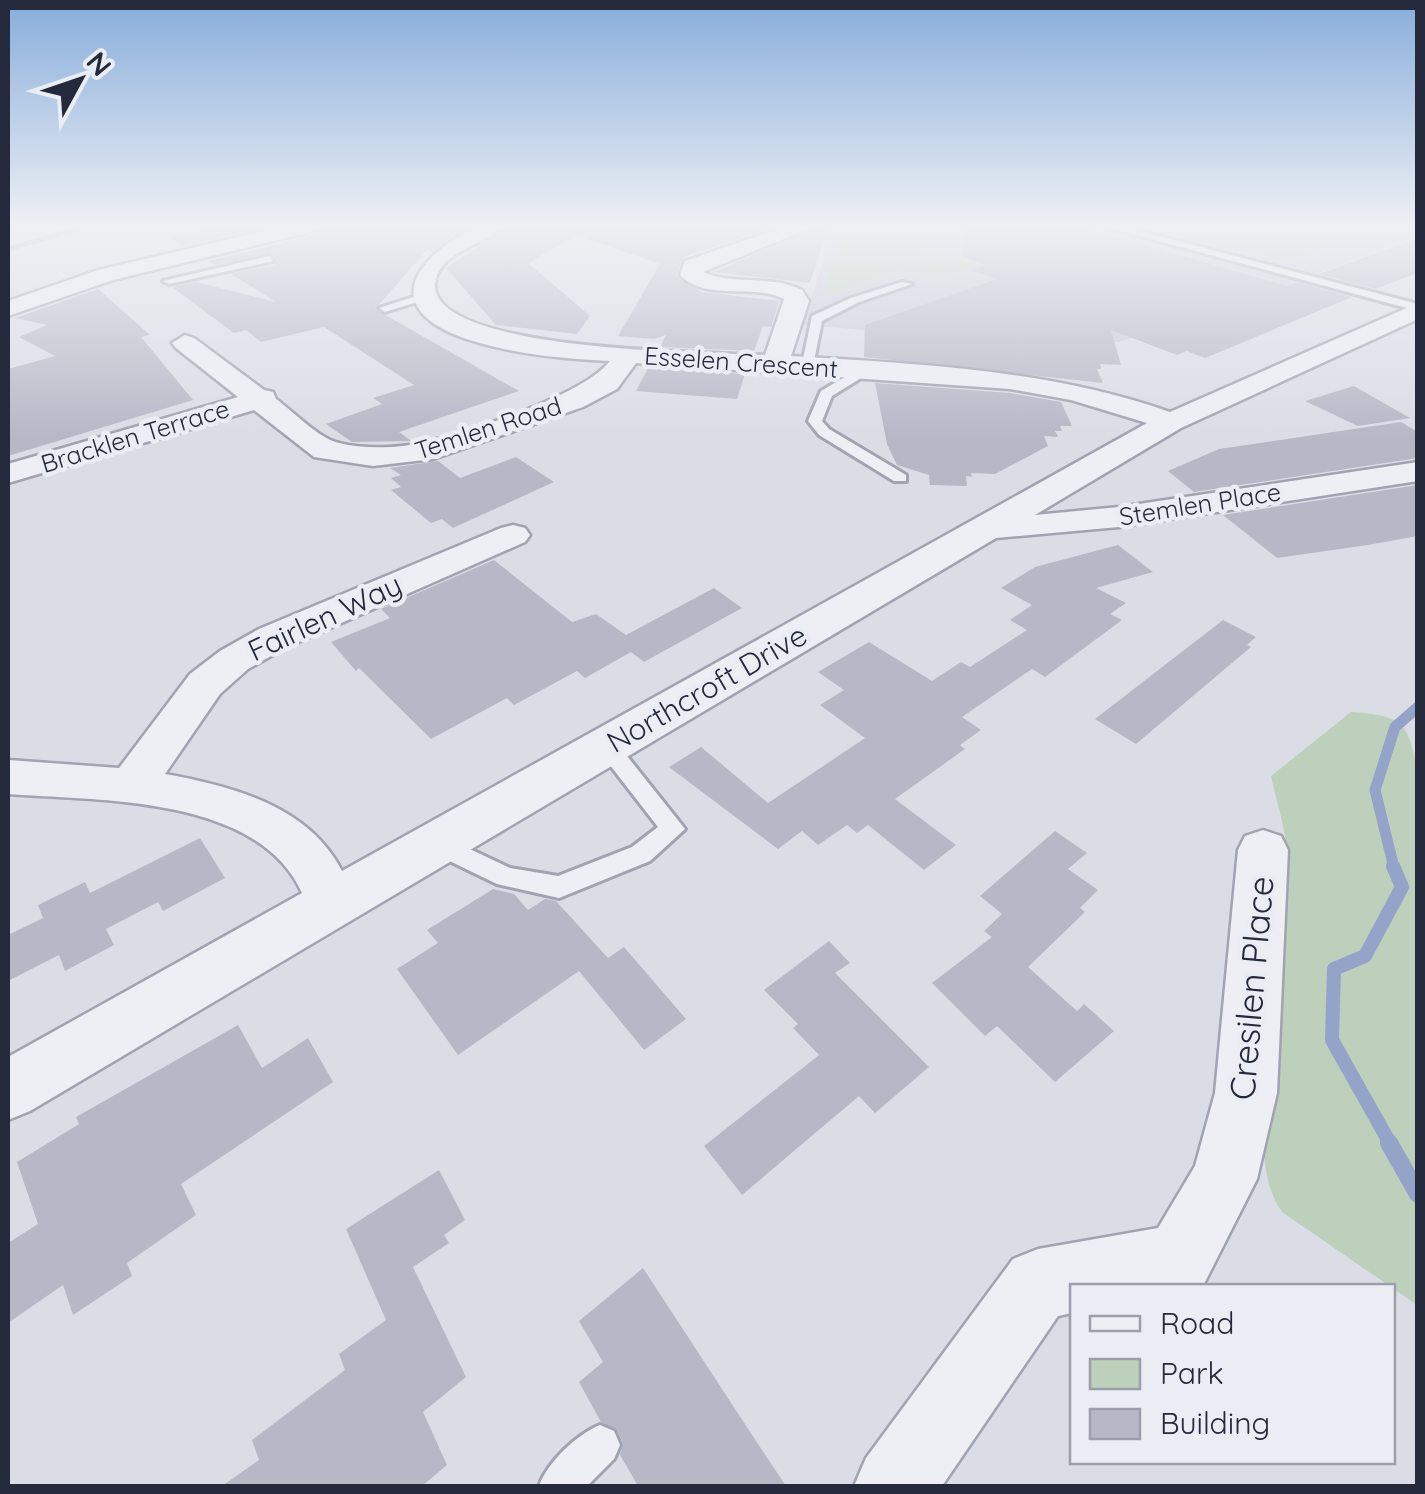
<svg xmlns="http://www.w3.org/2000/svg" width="1425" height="1494" viewBox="0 0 1425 1494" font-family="Quicksand,sans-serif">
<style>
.built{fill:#c9ccd8}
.green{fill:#bdd0bc}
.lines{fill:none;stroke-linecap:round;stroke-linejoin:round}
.stream-far3{stroke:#95a3c8;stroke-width:5}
.stream-far2{stroke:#95a3c8;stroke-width:11}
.stream-far1{stroke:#95a3c8;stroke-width:14}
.stream{stroke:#95a3c8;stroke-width:18}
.building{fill:#b6b8c6}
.lane-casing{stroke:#a1a3b0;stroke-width:6}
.street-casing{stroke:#a1a3b0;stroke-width:5}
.lane{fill:#eeeff5;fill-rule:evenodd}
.street{fill:#eeeff5;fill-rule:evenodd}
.labels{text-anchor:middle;stroke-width:9;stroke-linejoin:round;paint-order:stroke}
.far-street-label{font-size:25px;fill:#25293c;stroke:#ebedf4}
.street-label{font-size:30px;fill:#25293c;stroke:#ebedf4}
.near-street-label{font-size:35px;fill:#25293c;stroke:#ebedf4}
</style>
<rect width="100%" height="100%" fill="#dbdde6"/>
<!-- built -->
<path class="built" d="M830,227h587v10l-101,37 -131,-33 -12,6 131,33 -185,62 -193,-13 -2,6 -120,-10 19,-65 3,-29z"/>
<!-- green -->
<path class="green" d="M848,227h14l113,37 -42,14 -31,-10 -80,28 16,-56z
M1160,227h211l-80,35z
M1351,712c55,3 59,14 67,65l-1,528 -135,-93c-49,-65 9,-275 5,-361 -2,-24 -11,-51 -16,-75z"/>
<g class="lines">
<!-- stream-far3 -->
<path class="stream-far3" d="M8,249l75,-22"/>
<!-- stream-far2 -->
<path class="stream-far2" d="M1394,868l-19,-78 20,-63 23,-20"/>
<!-- stream-far1 -->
<path class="stream-far1" d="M1391,1145l-59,-105 2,-71 31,-13 37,-69 -9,-21"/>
<!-- stream -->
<path class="stream" d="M1389,1143l29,51"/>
</g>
<!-- building -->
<path class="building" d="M215,227h49l-81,19 -15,-9z
M321,227h148l-38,26 -3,-4 -53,60 144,82 -120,41 12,9 -59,1 -26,-18 56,-20 -9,-6 41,-13 -90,-58 -63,15 -15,-12 -12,3 -62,-46 24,-5 80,20 -45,-28 43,-9 3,-4 -5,-7 -57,11 -7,-4 107,-26z
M507,227h265l-88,30 -8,19 26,16 77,9 -8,26 -8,-1 -9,25 -94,-4 6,-12 -12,4 -36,-3 42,-72 -84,-29 -48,28 62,53 -13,18 -81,-9 -50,-57z
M817,227h11l-18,56 -96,-11z
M966,227h115l206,59 10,-4 55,15 -147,61 -18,-7 -10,4 -66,-25 10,35 -21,-1 1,5h-4l6,14 -239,-26 1,-32 132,-46 -25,-9 15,-5 -25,-8z
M1418,238v35l-43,16 -56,-15z
M98,289l52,46 -9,2 52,63 -185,56v-87l47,-13 -36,-19 28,-12 -32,-7z
M648,368l97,6 -8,25 -101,-8z
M875,383l135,10 51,9 11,24h-12l2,5h-7l3,6 -14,-1 4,10 -53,28 -24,-1 1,4 -6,-1 1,10 -37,-1 -1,-10 -32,-10 -10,-21z
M1354,386l56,32 -52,8 -53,-25z
M1401,422l17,10v26l-224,34 -26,-21 51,-22z
M516,457l38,25 -101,46 -11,-9 -11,4 -40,-33 10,-3 -10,-9 10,-3 -11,-7 48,-7 22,17z
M1418,485v51l-50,9 -91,13 -54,-43z
M1118,545l35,27 -57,16 30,15 -16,11 12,6 -77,57 -13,-8 -70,48 19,13 -21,15 5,4 -70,50 61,46 -32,25 -56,-45 -11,8 -10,-8 -29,20 -16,-14 -24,18 -109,-82 32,-20 67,56 97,-65 -45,-33 24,-15 -26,-18 51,-30 63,39 29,-19 9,5 57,-37 -17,-10 22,-15 -31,-17 34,-21z
M494,560l78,62 24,-8 30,21 88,-47 28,20 -98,54 -13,-10 -46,26 -8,-7 -63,34 -7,-7 -76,41 -72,-71 -3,3 -25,-29 59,-24 -9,-9z
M1223,620l33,17 -9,8 4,2 -115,97 -41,-25z
M1055,831l32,22 -19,16 30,21 -18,18 5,4 -57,55 49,44 7,-7 30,27 -59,51 -58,-56 -12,10 -53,-53 60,-46 -8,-6 18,-17 -22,-18z
M200,838l25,40 -62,33 -5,-9 -52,27 8,16 -49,26 -6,-16 -51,26v-46l35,-17 -5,-13 47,-23 5,11z
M493,889l21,5 14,16 17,-11 11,2 52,57 16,-11 62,72 -42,31 -65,-79 -121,84 -61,-86 41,-26 -11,-13z
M829,941l21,22 -15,10 94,94 -54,46 -16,-17 -117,99 -38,-49 115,-91 -26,-27 5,-4 -34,-34z
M238,1025l24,43 46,-30 25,44 -152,102 15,31 -69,48 5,13 -59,39 -10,-30 -55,38v-80l30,-19 -21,-62 62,-38 -3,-7z
M439,1170l26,50 -21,15 5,8 -36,24 53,110 -43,35 24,53 -25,21h-200l37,-26 -7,-20 93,-70 -6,-16 47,-34 -40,-91z
M643,1268l113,173 30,45h-148l-18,-31 3,-11 -6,-14 -16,-8 -22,-40 24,-20 -24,-41z"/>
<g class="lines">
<defs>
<path id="lane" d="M1107,227h17l294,77v7z
M269,256l4,5 -104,23 -6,-3z
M902,282l10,2 -53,18 -37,19 -9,45 -12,3 11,-53 39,-18z
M426,293l4,5 -45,14 -6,-4z
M862,367l12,3 -42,26 -10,25 7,8 77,46v6h-12l-75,-46 -11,-14 13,-30z
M607,739l8,2 70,88 -35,32 -91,37 -62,-14 -68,-33 -3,-7 3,-7 9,-3 72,34 48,8 74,-29 26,-20 -62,-80z
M600,1425l14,6 6,14 -6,14 -27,27h-48c9,-24 37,-51 61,-61z"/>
<path id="street" d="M281,227h36l-3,4 -201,49 -105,36v-15l90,-31z
M477,227h26c-18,18 -66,25 -68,57 -3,69 280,68 330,71l19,-56c-31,-16 -78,3 -104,-24l5,-14 99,-34h29l-110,45c31,14 67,2 99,18l7,11 -18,55c128,8 256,13 379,56l248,-109v16l-237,109 -146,87 84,-8 299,-45v19l-299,46 -123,11 -966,573 -22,9v-63l294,-164c-44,-98 -203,-92 -294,-99v-34l111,8 71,-94 30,-23 39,-22 242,-101 12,-3 12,3 5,7 -5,7 -238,105 -39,22 -28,25 -55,80c67,12 144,32 177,97l805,-448 -76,-23 -61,-11 -374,-26 -19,26 -34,18 -150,52 -60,7 -59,-9 -60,-47 -246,73v-19l230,-67 -62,-49 -4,-5 13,-8 9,3 70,52 9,2 3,7c18,13 42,39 63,44 28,7 63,5 91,-2 46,-12 152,-45 180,-80 -44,-2 -88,-6 -130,-18 -96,-26 -80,-78 -3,-116z
M1263,830l18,6 7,14 -11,243 -20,86 -53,105 -132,2v27l-14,3 -116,170h-88l12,-28 147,-199 25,-10 120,-21 37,-62 20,-73 23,-243 7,-14z"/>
</defs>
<!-- lane casing -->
<use href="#lane" class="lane-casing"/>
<!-- street casing -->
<use href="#street" class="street-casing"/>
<!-- lane -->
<use href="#lane" class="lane"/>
<!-- street -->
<use href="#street" class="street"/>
</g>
<!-- sky -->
<linearGradient id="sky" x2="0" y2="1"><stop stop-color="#87addb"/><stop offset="0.52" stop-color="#eff0f4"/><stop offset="1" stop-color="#eff0f4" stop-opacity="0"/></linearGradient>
<rect width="1425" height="436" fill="url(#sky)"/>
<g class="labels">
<!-- far-street labels -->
<g class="far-street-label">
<text transform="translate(741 362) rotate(4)" y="9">Esselen Crescent</text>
<text transform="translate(488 428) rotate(-18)" y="9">Temlen Road</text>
<text transform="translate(135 436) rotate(-17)" y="9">Bracklen Terrace</text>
<text transform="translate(1200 504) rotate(-9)" y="9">Stemlen Place</text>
</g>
<!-- street labels -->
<g class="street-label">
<text transform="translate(325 618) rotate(-25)" y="10">Fairlen Way</text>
<text transform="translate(707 689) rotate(-30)" y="10">Northcroft Drive</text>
</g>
<!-- near-street labels -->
<g class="near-street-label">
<text transform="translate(1252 988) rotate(-85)" y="12">Cresilen Place</text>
</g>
</g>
<!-- border -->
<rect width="1425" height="1494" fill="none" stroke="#25293c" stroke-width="20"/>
<!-- legend -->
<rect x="1070" y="1284" width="325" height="180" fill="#ebedf4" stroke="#9c9faa" stroke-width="2.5"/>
<rect x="1090" y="1316" width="50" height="15" fill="#eeeff5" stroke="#9c9faa" stroke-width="2.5"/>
<text x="1160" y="1334" font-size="30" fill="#25293c">Road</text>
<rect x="1090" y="1359" width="50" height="30" fill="#bdd0bc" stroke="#9c9faa" stroke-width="2.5"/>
<text x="1160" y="1384" font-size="30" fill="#25293c">Park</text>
<rect x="1090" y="1409" width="50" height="30" fill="#b6b8c6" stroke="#9c9faa" stroke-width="2.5"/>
<text x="1160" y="1434" font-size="30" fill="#25293c">Building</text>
<!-- north arrow -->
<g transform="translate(80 80) rotate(50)" stroke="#ebedf4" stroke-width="8" paint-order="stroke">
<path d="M0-8L18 38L0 25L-18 38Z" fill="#25293c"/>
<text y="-15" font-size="28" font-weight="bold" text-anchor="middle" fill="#25293c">N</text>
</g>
</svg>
